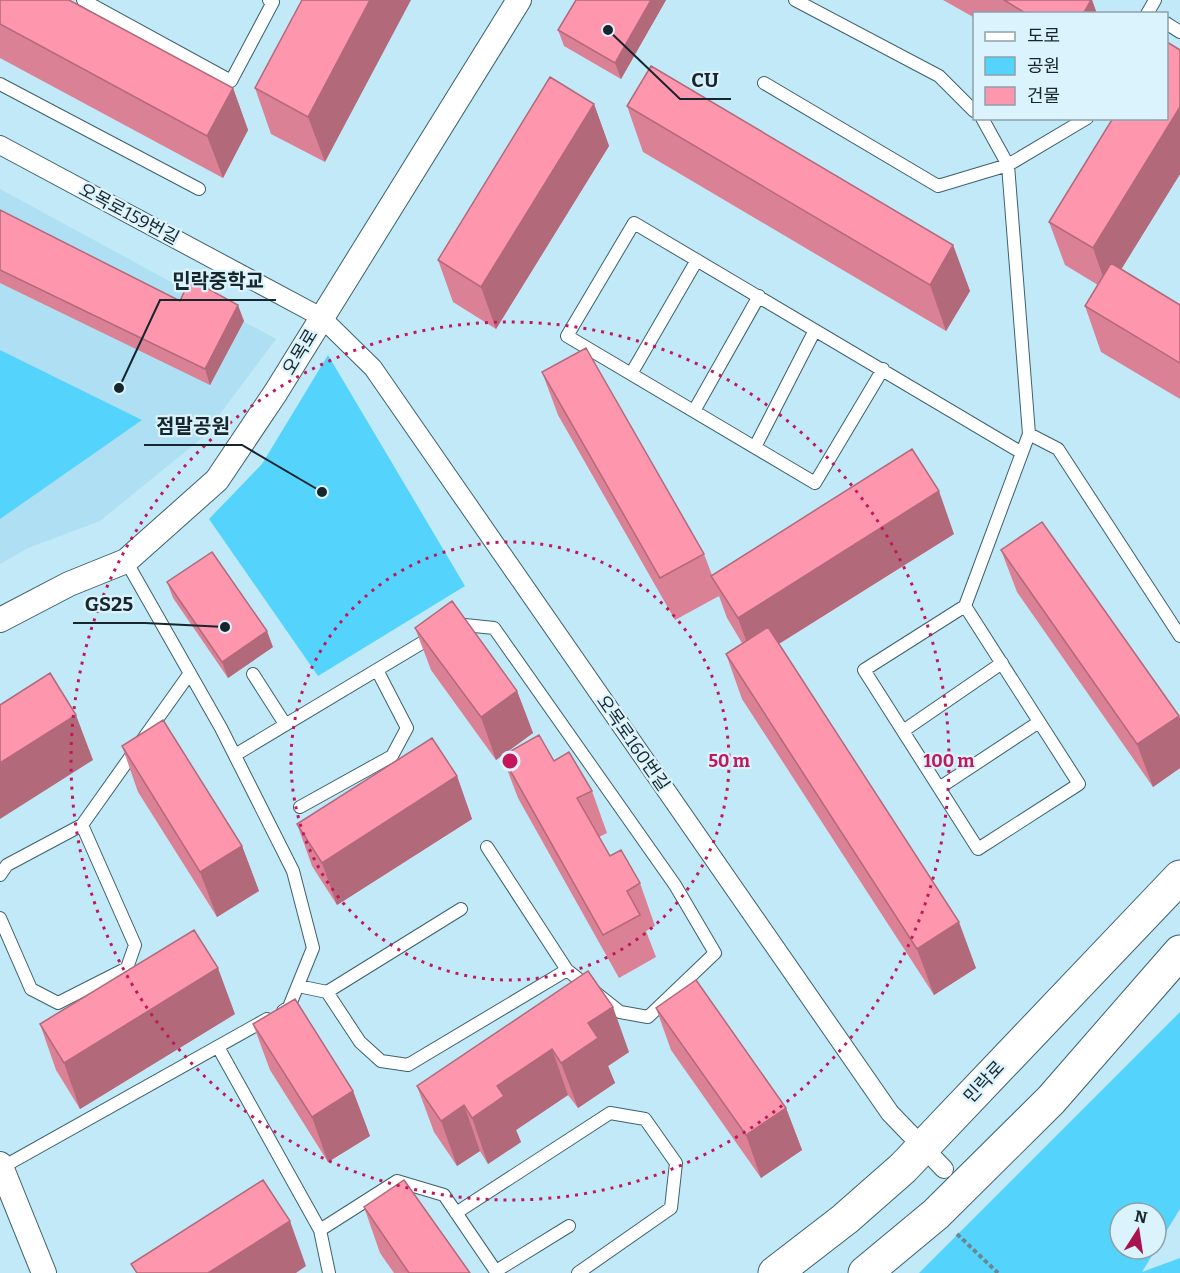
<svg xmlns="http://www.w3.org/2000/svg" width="1180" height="1273" viewBox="0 0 1180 1273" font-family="Bitter,'Noto Sans KR',serif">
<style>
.built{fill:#aedff2}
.green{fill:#54d4fc}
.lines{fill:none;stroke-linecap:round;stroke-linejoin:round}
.service-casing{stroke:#3d616e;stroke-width:14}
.pedestrian-casing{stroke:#3d616e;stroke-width:20}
.minor-casing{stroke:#3d616e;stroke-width:26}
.secondary-casing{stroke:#3d616e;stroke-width:35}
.path{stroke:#6b8690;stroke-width:4;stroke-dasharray:4.5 3;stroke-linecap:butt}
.service{stroke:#fff;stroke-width:12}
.pedestrian{stroke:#fff;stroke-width:18}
.minor{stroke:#fff;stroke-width:24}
.secondary{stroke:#fff;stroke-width:33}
.wall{fill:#da8196}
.shaded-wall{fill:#b2697a}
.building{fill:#fe96ae;stroke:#b2697a;stroke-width:1.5}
.ring{fill:none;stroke:#c2185b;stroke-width:3;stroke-dasharray:3 6}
.labels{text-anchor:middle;stroke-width:4.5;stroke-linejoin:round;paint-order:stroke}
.street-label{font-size:18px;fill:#17262c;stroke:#dbf3fc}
.centre{fill:#c2185b;stroke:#dbf3fc;stroke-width:3}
.ring-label{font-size:18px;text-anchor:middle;font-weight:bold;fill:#c2185b;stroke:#dbf3fc;stroke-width:4.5;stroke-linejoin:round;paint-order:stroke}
.leader{fill:none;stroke:#17262c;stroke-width:2}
.callout-dot{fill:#17262c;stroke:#dbf3fc;stroke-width:2}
.callout-label{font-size:20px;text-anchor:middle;font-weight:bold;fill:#17262c;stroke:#dbf3fc;stroke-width:4.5;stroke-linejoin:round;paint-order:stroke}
</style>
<rect width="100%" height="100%" fill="#c1e9f8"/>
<!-- built -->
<path class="built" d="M0,189l276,150 -74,99 -102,83 -72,27 -28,16z"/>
<!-- green -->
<path class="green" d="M0,350l142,70 -142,99z
M328,355l137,231 -147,90 -109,-157 53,-55z
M1180,1012v197l-24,39v-35h-36v36h36l-14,23 38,-14v15h-261z"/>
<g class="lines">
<defs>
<path id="service" d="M83,0l148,81 42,-79 -4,-2
M795,0l144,76 35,35
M1147,14l8,-14
M1166,23l14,9
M764,83l174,103 70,-21 79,-47
M0,84l199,105
M883,369l-68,114 -248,-147 67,-113 388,230
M631,374l66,-114
M694,411l65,-115
M1029,434l29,15 122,187
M755,447l60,-117
M126,561l95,167 72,143 20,77 -24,59 -6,4
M965,606l114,178 -101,65 -114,-179 101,-64 64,-172 -21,-269 -26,-47
M455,624l39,4 181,257 40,68 -67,64 -28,-5 -53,-42 -80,-123
M253,674l32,50
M903,731l99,-68
M235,755l200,-120
M939,788l100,-66
M300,807l92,-51 15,-28 -30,-58
M0,875l7,-10 75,-40 108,-152
M0,918l31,71 27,14 69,-35 8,-23 -53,-120
M298,986l29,6 33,50 21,19 27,4 159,-95
M327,992l134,-83
M218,1047l102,183 9,43
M1,1168l266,-149
M456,1213l154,-100 35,6 31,44 -5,45 -93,65
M320,1230l77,-49 47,14 53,78
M496,1271l73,-45"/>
<path id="pedestrian" d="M0,145l321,172 52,51 517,745 54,56"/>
<path id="minor" d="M0,620l69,-36 57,-23 91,-81 59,-88 243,-392
M0,1164l44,109"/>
<path id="secondary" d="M775,1273l70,-54 58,-51 277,-291
M865,1273l71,-59 115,-114 129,-148"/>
</defs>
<!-- service casing -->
<use href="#service" class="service-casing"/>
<!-- pedestrian casing -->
<use href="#pedestrian" class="pedestrian-casing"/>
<!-- minor casing -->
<use href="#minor" class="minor-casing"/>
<!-- secondary casing -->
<use href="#secondary" class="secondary-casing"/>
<!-- path -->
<path class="path" d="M957,1234l41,39"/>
<!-- service -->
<use href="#service" class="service"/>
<!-- pedestrian -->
<use href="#pedestrian" class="pedestrian"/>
<!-- minor -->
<use href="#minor" class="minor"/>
<!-- secondary -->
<use href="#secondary" class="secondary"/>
</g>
<!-- wall -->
<path class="wall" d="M0,0l233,88 15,42 -25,48 -223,-120z
M302,0l23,162 -54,-28 -16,-46z
M576,0h90l-45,79 -57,-33 -6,-16z
M943,0h149l5,14h-122v4z
M1180,50v124l-59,95 59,36v94l-79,-47 -16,-46 13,-21 -33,-20 -16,-43z
M594,104l15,42 -113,183 -43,-27 -15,-42z
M627,106l326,139 17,46 -24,40 -303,-179z
M0,210l180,91 64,20 -34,64 -210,-102z
M542,372l162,182 8,21 242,-41 -175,110 197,324 -42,27 -192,-296 -16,-45 16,-11 -15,-25 -8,-22 -44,24 -117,-205z
M1001,550l178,166 1,3v49l-27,19 -136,-195z
M167,582l106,65 -45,31 -55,-80z
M415,628l102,63 16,42 -37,27 -65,-90z
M122,746l120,100 17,45 -42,26 -79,-125z
M502,756l52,5 38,30 15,42 -8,4 11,19 30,27 15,43 -9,5 10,26 -37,21 -101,-180z
M457,776l15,43 -135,86 -25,-39 -15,-42z
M588,971l41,81 -21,14 7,17 -37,25 -10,-13 -52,35 5,12 -33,22 -8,-13 -23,15 -23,-34 -17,-46z
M656,1008l130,100 16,42 -41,28 -90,-128z
M235,1014l-155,95 -24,-39 -16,-46z
M253,1024l100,67 17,45 -42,26 -58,-92z
M364,1207l106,66h-76l-14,-20z"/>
<!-- shaded-wall -->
<path class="shaded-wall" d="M370,0h41l-86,162 -17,-45z
M651,0h15l-45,79 -6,-16z
M1091,0h1l5,14h-14z
M233,88l15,42 -25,48 -16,-42z
M594,104l15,42 -113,183 -15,-42z
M1180,107v67l-72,117 -15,-43z
M953,245l17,46 -24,40 -16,-46z
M238,305l6,16 -34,64 -5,-16z
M939,491l15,43 -201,126 -15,-42z
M267,631l6,16 -45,31 -6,-16z
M517,691l16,42 -37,27 -15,-43z
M76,715l17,45 -93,59v-56z
M1179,716l1,3v49l-27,19 -16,-43z
M457,776l15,43 -135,86 -15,-42z
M242,846l17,45 -42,26 -17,-45z
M959,922l17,46 -42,27 -17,-46z
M218,968l17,46 -155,95 -16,-46z
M613,1007l16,45 -21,14 7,17 -37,25 -17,-45 27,-40z
M552,1049l16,46 -52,35 5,12 -33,22 -16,-46 25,-32z
M353,1091l17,45 -42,26 -16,-45z
M464,1105l16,46 -23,15 -16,-45z
M786,1108l16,42 -41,28 -15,-43z
M290,1221l16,45 -10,7h-88z"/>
<!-- building -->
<path class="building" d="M0,0h69l164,88 -26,48 -207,-112z
M302,0h68l-62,117 -53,-29z
M576,0h75l-36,63 -57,-33z
M1004,0h87l-8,14h-56z
M1167,42l13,8v57l-87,141 -44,-26 64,-104h54z
M651,66l302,179 -23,40 -303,-179z
M550,77l44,27 -113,183 -43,-27z
M0,210l180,91 10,-22 48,26 -33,64 -205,-99z
M1111,263l69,42v58l-95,-57z
M586,348l118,206 -44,24 -118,-206z
M912,449l27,42 -201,127 -27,-42z
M1042,522l137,194 -42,28 -136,-194z
M212,552l55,79 -45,31 -55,-80z
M452,601l65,90 -36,26 -66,-89z
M768,627l191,295 -42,27 -191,-295z
M50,673l26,42 -76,48v-58z
M163,720l79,126 -42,26 -78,-126z
M539,735l15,26 15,-9 23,39 -15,7 33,58 11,-6 19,33 -13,8 13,24 -37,20 -101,-179z
M432,738l25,38 -135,87 -25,-39z
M194,930l24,38 -154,95 -24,-39z
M588,971l25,36 -25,16 10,15 -37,25 -9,-14 -55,37 7,10 -32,22 -8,-13 -23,16 -24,-35z
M696,980l90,128 -40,27 -90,-127z
M295,999l58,92 -41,26 -59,-93z
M263,1180l27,41 -82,52h-71l-6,-9z
M404,1180l66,93h-61l-45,-66z"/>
<!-- distance rings -->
<g class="ring">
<circle cx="510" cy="761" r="219"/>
<circle cx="510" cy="761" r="439"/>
</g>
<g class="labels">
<!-- street labels -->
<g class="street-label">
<text transform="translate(129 214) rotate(28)" y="6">오목로159번길</text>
<text transform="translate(300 352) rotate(-59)" y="6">오목로</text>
<text transform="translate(633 743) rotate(55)" y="6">오목로160번길</text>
<text transform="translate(984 1082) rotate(-47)" y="6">민락로</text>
</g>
</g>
<circle cx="510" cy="761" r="9" class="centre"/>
<g class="ring-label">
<text x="729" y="767">50 m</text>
<text x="949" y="767">100 m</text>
</g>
<!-- callouts -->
<path class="leader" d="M608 30L680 99H731M119 388L160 300H276M322 492L242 445H144M225 627L145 623H73"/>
<g class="callout-dot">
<circle cx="608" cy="30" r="6"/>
<circle cx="119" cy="388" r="6"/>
<circle cx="322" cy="492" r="6"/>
<circle cx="225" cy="627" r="6"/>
</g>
<g class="callout-label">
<text x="705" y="87">CU</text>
<text x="218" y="288">민락중학교</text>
<text x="193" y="433">점말공원</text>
<text x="109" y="611">GS25</text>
</g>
<!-- legend -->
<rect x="973" y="12" width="195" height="108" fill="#dbf3fc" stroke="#8da1a9" stroke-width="1.5"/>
<rect x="985" y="32" width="30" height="9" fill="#ffffff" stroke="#8da1a9" stroke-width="1.5"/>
<text x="1027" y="42" font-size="18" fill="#17262c">도로</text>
<rect x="985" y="57" width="30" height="18" fill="#54d4fc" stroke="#8da1a9" stroke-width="1.5"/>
<text x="1027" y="72" font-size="18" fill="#17262c">공원</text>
<rect x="985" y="87" width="30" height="18" fill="#fe96ae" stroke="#8da1a9" stroke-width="1.5"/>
<text x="1027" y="102" font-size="18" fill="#17262c">건물</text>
<!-- north arrow -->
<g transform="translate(1138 1231) rotate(12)"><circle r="28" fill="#dbf3fc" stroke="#8da1a9" stroke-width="1.5"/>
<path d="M0-4.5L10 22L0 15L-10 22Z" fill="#a7144e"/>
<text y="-9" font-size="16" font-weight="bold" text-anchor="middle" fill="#17262c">N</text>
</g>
</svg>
